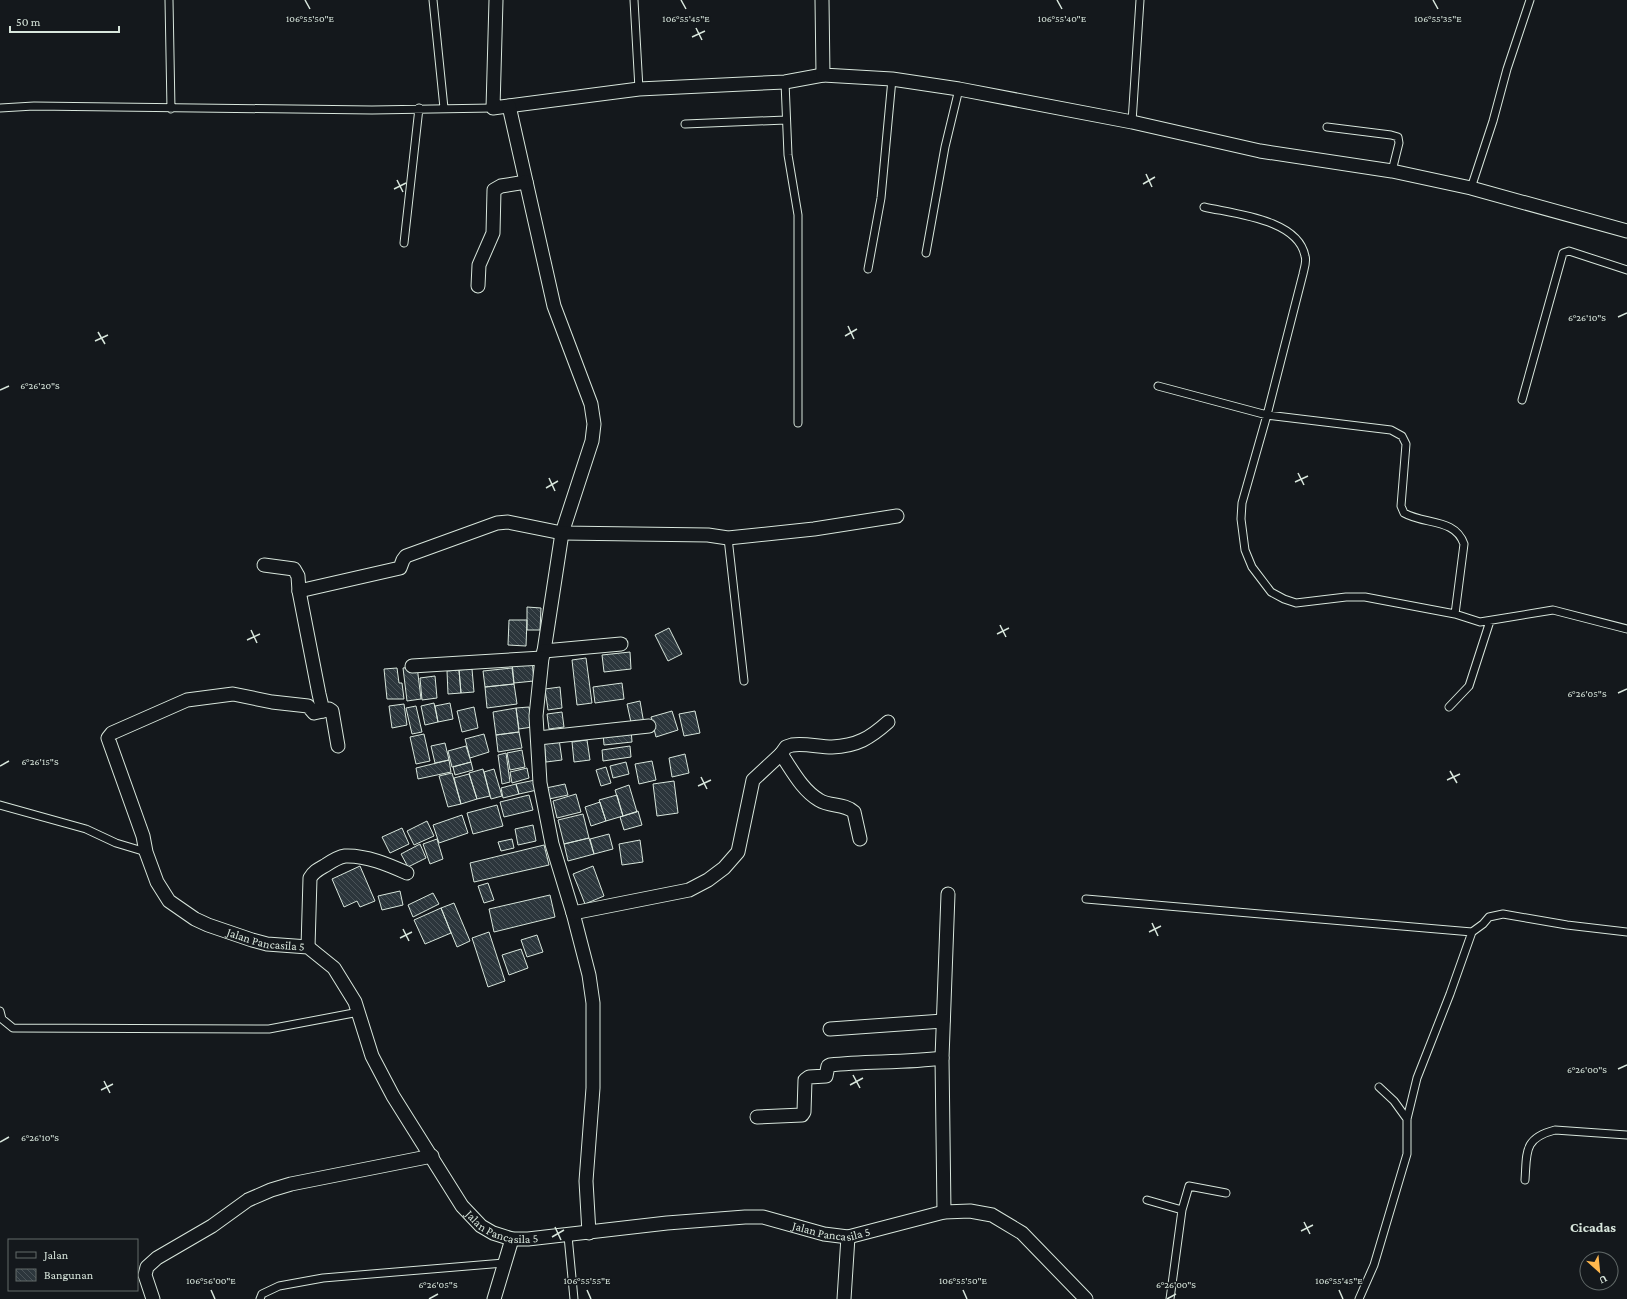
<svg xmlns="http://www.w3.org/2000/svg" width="1627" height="1299" viewBox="0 0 1627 1299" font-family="'Crimson Pro',serif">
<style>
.building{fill:url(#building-back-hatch);stroke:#d8e6dc}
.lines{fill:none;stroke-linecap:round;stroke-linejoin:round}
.service-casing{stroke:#d8e6dc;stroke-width:9}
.minor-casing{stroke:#d8e6dc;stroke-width:15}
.service{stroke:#14181c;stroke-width:7}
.minor{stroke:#14181c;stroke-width:13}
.ticks{fill:none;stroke:#d8e6dc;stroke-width:1.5}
.labels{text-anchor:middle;stroke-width:3;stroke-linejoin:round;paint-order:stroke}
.street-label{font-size:12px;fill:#d8e6dc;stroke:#14181c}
.quarter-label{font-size:14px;font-weight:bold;fill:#d8e6dc;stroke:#14181c}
.ticks-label{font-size:10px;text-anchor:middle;fill:#d8e6dc;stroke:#14181c;stroke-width:3;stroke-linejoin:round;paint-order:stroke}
</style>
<defs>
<pattern id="building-back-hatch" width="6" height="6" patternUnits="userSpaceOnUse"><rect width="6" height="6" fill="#2c363c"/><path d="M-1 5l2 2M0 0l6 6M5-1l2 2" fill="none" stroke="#4a5358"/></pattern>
</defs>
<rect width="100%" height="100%" fill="#14181c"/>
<!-- building -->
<path class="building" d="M527,607l14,1 -1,22h-13z
M509,620h18l-1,26 -18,-1z
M669,628l13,26 -14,7 -13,-26z
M630,652l1,17 -27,3 -2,-17z
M586,658l6,45 -15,2 -5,-45z
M532,660l2,21 -20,2 -2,-21z
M417,666l4,33 -14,2 -4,-33z
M397,668l2,15h3l2,16h-17l-3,-30z
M512,668l2,16 -29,3 -2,-16z
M472,669l2,23 -13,1 -2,-23z
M459,670l2,23 -13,1 -1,-23z
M435,676l2,22 -15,2 -2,-22z
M622,683l2,16 -29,4 -2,-16z
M514,684l3,20 -30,4 -2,-21z
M560,687l2,21 -14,2 -3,-21z
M640,701l4,23 -12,3 -5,-23z
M434,703l4,19 -13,3 -4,-19z
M450,703l3,16 -15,3 -3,-16z
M404,704l3,21 -15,3 -3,-22z
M416,706l6,26 -10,2 -6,-26z
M474,707l4,21 -16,4 -5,-21z
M529,707l3,20 -13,2 -3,-21z
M516,708l3,24 -23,3 -3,-23z
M672,711l6,19 -22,7 -5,-20z
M695,711l5,22 -16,3 -5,-22z
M562,712l2,15 -15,2 -2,-15z
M631,729l1,13 -28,3 -1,-12z
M519,732l3,16 -24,4 -2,-17z
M424,734l6,27 -14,3 -6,-27z
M484,734l5,18 -19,6 -5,-19z
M559,739l3,21 -16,2 -2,-21z
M587,740l3,20 -16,2 -2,-20z
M445,743l4,17 -14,3 -4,-17z
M466,746l5,16 -19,5 -4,-16z
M630,746l1,11 -28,4 -1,-11z
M522,750l3,17 -15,3 -3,-17z
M506,753l4,29 -8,2 -4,-29z
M685,754l4,19 -17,4 -3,-19z
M449,760l2,12 -33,7 -2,-11z
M652,761l4,19 -17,4 -4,-20z
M471,762l2,8 -18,5 -2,-8z
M626,762l3,12 -16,4 -3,-12z
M606,767l5,16 -10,3 -5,-16z
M527,768l2,10 -17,5 -2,-11z
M483,769l7,27 -13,3 -8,-26z
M494,769l8,27 -11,3 -7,-27z
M452,773l9,31 -13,3 -9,-31z
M469,774l8,25 -16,5 -7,-26z
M535,780l2,10 -18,4 -3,-10z
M674,781l4,32 -21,3 -4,-32z
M516,784l3,10 -16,4 -2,-10z
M565,784l3,11 -19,4 -3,-11z
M629,785l8,27 -14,4 -8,-26z
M576,794l5,18 -24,6 -4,-17z
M529,795l4,15 -29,7 -4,-15z
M617,795l6,21 -17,5 -7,-21z
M600,802l6,19 -15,5 -6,-19z
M497,805l6,21 -30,8 -6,-21z
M638,811l4,14 -18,5 -4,-13z
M583,814l6,24 -25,6 -6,-24z
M462,815l6,18 -29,10 -6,-18z
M427,821l7,15 -20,9 -7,-14z
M533,825l3,16 -18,4 -3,-16z
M402,828l7,16 -19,9 -8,-16z
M609,834l4,15 -19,5 -4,-15z
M589,838l5,16 -26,7 -4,-17z
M437,839l6,20 -13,5 -7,-20z
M512,839l2,9 -13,3 -3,-9z
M640,840l3,22 -21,3 -3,-21z
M420,844l6,14 -18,9 -7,-13z
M544,845l5,20 -75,17 -4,-19z
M360,866l15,35 -15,6 -3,-6 -13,6 -12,-28z
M593,866l11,30 -19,8 -12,-30z
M488,883l6,17 -10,3 -6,-17z
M400,891l3,14 -21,5 -4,-14z
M433,893l6,11 -26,13 -5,-12z
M550,895l5,22 -61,15 -5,-23z
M454,903l16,38 -13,6 -16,-39z
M441,908l10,25 -26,11 -11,-24z
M489,932l16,49 -17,6 -16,-49z
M537,935l6,17 -16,5 -6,-17z
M521,949l7,19 -19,7 -7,-20z"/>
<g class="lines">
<defs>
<path id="service" d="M169,0l2,109
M433,0l11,108
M634,0l5,89
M785,82l3,73 10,60v208
M0,108l34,-2 338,4 121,-2
M1132,122l8,-122
M685,124l101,-4
M1327,127l64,8 7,2 1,6 -7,28
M1471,188l22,-67 14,-52 23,-69
M1204,207c30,7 94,12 101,49 2,5 -1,13 -2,18l-36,141 -25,88 -1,16 4,31 7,17 19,25 13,7 12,4 50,-6h19l90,17 25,8 73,-12 74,19
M404,243l15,-135
M926,253l19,-106 14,-58
M868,269l13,-71 11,-119
M1158,386l109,29 124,15 11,6 4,8 -5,62 3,7c21,12 51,5 60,31l-9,70
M1522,400l41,-147 6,-2 58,19
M728,538l16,143
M1449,707l20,-21 21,-65
M0,805l86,24 30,14 30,9
M1086,899l386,33
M0,1011l2,8 11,9 256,1 90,-17
M1379,1087l15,14 13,18
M1525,1180c2,-27 -2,-42 30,-50l72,5
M1147,1200l35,10 -12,89
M1182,1210l7,-24 37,7
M568,1236l6,63
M260,1299l2,-5 17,-8 44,-8 181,-15
M1359,1299l15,-34 33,-111v-35l10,-41 33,-84 22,-62 11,-8 6,-7 14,-3 64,11 60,7"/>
<g id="minor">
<path d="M496,0l-3,108 146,-19 146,-7 38,-7"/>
<path d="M822,0l1,75 69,4 67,10 173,33 128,29 132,20 79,17 156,43"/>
<path d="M509,106l45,200 37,98 3,20 -2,17 -30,92 -18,118 -2,7 -6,58 4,67 12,61 21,69 16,62 4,28v85l-7,93 3,52"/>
<path d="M478,286l1,-21 14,-32 1,-43 7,-4 25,-4"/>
<path d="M264,565l30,4 4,7 1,15 20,103 4,17 6,-2 3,2 6,35"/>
<path d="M299,591l101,-23 3,-8 3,-4 91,-33 11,-1 54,11 146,2 20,3 86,-9 83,-13"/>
<path d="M544,651l77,-7"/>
<path d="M412,666l130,-8"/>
<path id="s1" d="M323,711l-9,2 -6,-7 -36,-4 -39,-8 -46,6 -75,33 -4,5 35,98 3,16 11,30 12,19 26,18 13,6 44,15 15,4 41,3 26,21 21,34 17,54 21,40 69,110 19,20 12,7 19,6h16l139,-16 78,-6h18l61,17 24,3 96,-25 26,-1 22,4 30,18 64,66"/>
<path d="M538,738l111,-12"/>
<path d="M860,839l-6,-27c-10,-9 -24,-5 -35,-12 -17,-10 -27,-30 -38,-46l5,-7 6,-2c13,-2 27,2 40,2 25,-1 38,-9 56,-25"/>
<path d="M573,913l116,-23 19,-10 16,-12 14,-16 15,-72 28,-26"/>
<path d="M308,947l2,-69c4,-7 9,-9 16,-13 6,-4 12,-8 19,-9 21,-1 44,9 62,17"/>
<path d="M830,1029l113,-8"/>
<path d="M757,1117l45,-2 2,-3 1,-32 4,-3 17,-1 2,-10 2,-1c37,-4 75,-2 112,-7"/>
<path d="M944,1212l-2,-154 6,-164"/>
<path d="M153,1299l-8,-24 2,-8 10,-9 55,-32 36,-26 23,-10 20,-6 141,-28"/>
<path d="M494,1299l18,-60"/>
<path d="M844,1299l4,-62"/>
</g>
</defs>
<!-- service casing -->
<use href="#service" class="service-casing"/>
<!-- minor casing -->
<use href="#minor" class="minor-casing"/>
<!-- service -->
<use href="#service" class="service"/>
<!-- minor -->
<use href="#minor" class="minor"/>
</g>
<!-- ticks -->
<path class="ticks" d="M305,0l5,9M681,0l5,9M1057,0l5,9M1433,0l5,9M696,28l6,12M692,37l13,-6M1146,174l6,13M397,180l6,12M1143,184l12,-7M394,189l12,-6M1618,317l9,-4M848,326l6,13M98,332l7,12M845,336l12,-7M95,341l13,-6M0,390l9,-4M1298,473l6,12M549,478l6,13M1295,482l13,-6M546,488l12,-7M1000,625l6,12M251,630l6,13M997,634l12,-6M247,640l13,-6M1618,693l9,-4M0,766l9,-5M1450,771l7,12M701,777l6,12M1447,780l13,-6M698,786l13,-6M1152,923l6,13M403,929l6,12M1149,932l12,-6M400,938l12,-6M1618,1069l9,-4M853,1075l7,13M104,1081l6,12M850,1085l13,-7M101,1090l12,-6M0,1142l9,-5M1304,1222l6,12M555,1227l6,13M1301,1231l12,-6M552,1237l12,-7M211,1290l4,9M587,1290l4,9M963,1290l4,9M1339,1290l4,9M429,1299l9,-5M1167,1299l9,-5"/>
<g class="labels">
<!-- street labels -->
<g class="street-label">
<text dy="4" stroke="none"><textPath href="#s1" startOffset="510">Jalan Pancasila 5</textPath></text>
<text dy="4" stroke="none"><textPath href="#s1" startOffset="906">Jalan Pancasila 5</textPath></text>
<text dy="4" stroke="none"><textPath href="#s1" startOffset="1242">Jalan Pancasila 5</textPath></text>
</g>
<!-- quarter labels -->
<g class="quarter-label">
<text x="1593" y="1232">Cicadas</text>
</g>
</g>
<g class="ticks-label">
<text x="310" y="22">106°55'50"E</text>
<text x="686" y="22">106°55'45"E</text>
<text x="1062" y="22">106°55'40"E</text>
<text x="1438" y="22">106°55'35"E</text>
<text x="1587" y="321">6°26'10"S</text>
<text x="40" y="389">6°26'20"S</text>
<text x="1587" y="697">6°26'05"S</text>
<text x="40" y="765">6°26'15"S</text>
<text x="1587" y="1073">6°26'00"S</text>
<text x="40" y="1141">6°26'10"S</text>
<text x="211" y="1284">106°56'00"E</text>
<text x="587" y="1284">106°55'55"E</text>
<text x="963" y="1284">106°55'50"E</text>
<text x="1339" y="1284">106°55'45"E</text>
<text x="438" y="1288">6°26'05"S</text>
<text x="1176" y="1288">6°26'00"S</text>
</g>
<!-- legend -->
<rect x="8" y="1239" width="130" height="52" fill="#14181c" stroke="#626a69"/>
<rect x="16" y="1252" width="20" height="6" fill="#14181c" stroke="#626a69"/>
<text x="44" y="1259" font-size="12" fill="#d8e6dc">Jalan</text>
<rect x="16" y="1269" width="20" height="12" fill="url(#building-back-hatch)" stroke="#626a69"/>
<text x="44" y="1279" font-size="12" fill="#d8e6dc">Bangunan</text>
<!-- north arrow -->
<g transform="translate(1599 1271) rotate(153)"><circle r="19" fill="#14181c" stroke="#626a69"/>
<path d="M0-3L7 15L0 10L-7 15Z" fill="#ffb74d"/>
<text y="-6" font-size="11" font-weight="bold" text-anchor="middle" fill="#d8e6dc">U</text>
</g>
<!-- scale -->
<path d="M10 26v6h109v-6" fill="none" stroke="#d8e6dc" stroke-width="2"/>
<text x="16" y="26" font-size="12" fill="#d8e6dc" stroke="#14181c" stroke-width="3" paint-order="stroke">50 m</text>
</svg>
